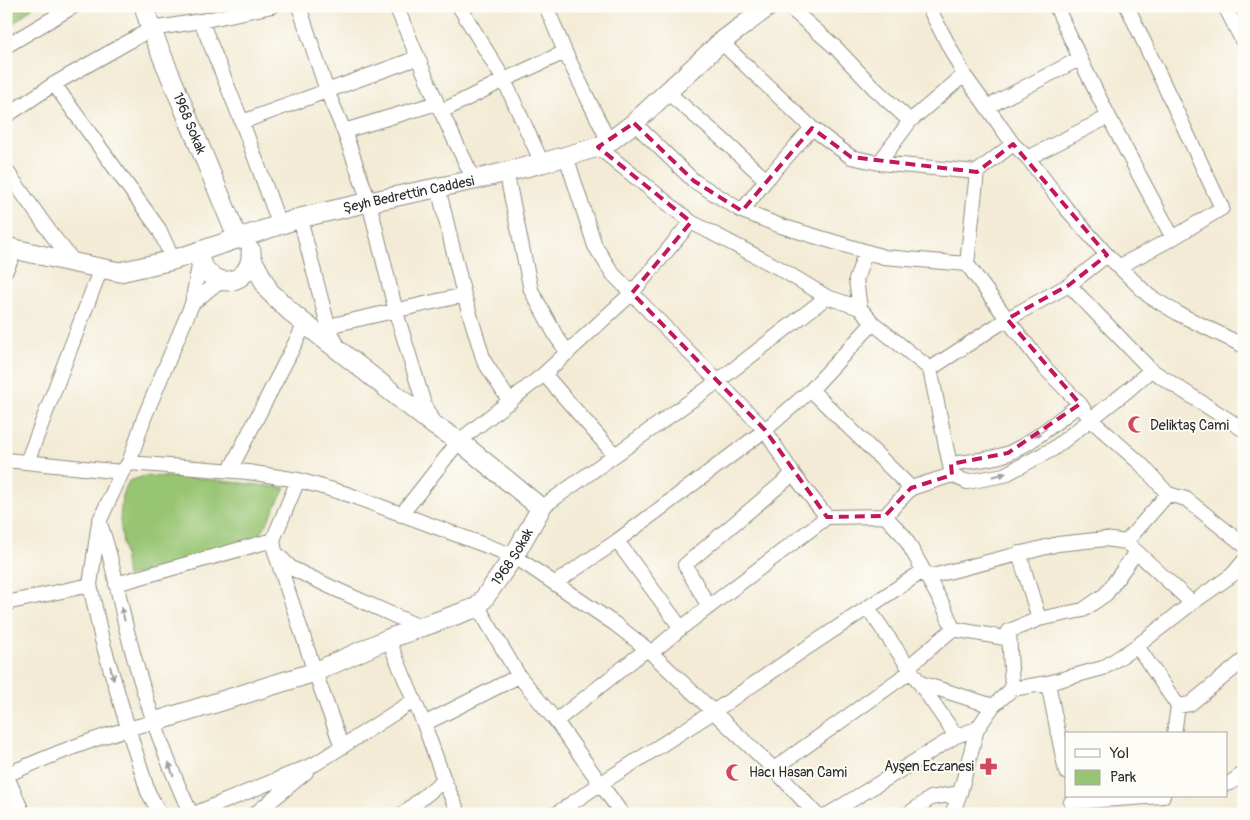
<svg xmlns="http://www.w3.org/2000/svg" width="1250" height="820" viewBox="0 0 1250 820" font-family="Pangolin,sans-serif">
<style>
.green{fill:#98c573;stroke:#62784f}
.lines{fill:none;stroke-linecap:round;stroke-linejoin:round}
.street-casing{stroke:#8f8b80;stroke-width:16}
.secondary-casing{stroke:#8f8b80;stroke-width:21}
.street{stroke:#fff;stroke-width:14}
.secondary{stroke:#fff;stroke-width:19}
.oneway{fill:#a0a0a0}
.marked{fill:none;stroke:#c2185b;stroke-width:4;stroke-dasharray:10 6;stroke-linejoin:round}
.labels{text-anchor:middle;stroke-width:4;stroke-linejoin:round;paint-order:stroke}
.street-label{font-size:14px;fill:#2b2b2b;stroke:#fdfcf7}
.poi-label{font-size:14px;fill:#2b2b2b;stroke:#fdfcf7;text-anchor:start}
</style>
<rect width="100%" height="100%" fill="#fdfcf7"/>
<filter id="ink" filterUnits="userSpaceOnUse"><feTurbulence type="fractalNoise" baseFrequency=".02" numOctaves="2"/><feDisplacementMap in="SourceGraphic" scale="10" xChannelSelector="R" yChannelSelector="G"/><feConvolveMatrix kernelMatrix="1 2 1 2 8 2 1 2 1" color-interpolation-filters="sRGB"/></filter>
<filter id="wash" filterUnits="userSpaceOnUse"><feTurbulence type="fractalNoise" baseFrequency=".0096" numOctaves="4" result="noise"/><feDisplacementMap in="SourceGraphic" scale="20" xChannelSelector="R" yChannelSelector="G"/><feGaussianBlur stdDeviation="1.12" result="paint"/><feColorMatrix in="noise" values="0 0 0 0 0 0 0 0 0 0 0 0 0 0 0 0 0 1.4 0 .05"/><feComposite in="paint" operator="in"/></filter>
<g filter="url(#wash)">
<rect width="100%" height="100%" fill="#f3ebd5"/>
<!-- green -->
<path class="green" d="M6,6h28l-28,24z
M145,476l52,2 88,10 -26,50 -132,39 -7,-57 2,-25 7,-14z"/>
</g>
<g filter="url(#ink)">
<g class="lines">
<defs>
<path id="street" d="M299,6l28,85 17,40 25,71 27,110 28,92 8,17
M396,6l41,97 37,77
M459,6l45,74 38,83
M546,6l19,46 44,90
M788,6l47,41 39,41 36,33
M928,6l36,69 23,32 26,37 15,14 37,49 42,48 42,41 30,18 65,32
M1056,6c35,80 76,156 117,232
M1225,6l19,38
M201,21l41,101 38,104
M721,42l91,86 39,29 28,6 98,9 36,-28
M6,46l68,-40
M54,84l105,145 14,31
M667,92l54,46 45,42
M987,107l92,-48
M442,111l62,-31 61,-28
M6,116l48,-32 97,-55 50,-8 71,-15
M242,122l175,-64
M634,123l60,58 48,30 39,15 103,31 83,7 40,55 38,49 35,36 10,15 51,45 27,30 18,5 58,46
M344,131l93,-28
M598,147l93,75 88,46 48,29 33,11
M566,156l29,90 18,28 152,156 28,44 34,43
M1028,158l80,-41
M879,163l31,-42 54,-46
M6,170l46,65 23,28
M506,171l25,119 25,46 12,17
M438,187l26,108 20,66 26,41
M742,211l24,-31 46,-52
M300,218l28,108 11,23
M865,253l-9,27 4,28 13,15 57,46 22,106
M967,264l10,-92
M1120,266l53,-28 49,-30 -95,-202
M6,270l10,-21
M1069,285l82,85 93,60
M192,304l20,-17 13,-6
M328,326l136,-31
M930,369l77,-50 62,-34 38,-30
M544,374l70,80
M811,390l100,98
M6,460l116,12
M27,462l74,-194
M129,463l119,9 50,8 49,14 167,62 101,68 32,25 127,120 42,45
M951,464c19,-3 40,-4 58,-11 26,-12 49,-33 71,-49
M230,470l75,-146
M298,480l-25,60 2,12 16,16 42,20 89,40
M541,508l176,-126 110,-85
M401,515l58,-74 85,-67 88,-81 59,-71
M885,516l26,-28 41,-13 15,7 37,-7 49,-26 74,-58 24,-21
M100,524c13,35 18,71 27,107 16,62 36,124 64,183
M617,541l64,87
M1126,542l42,-48
M1019,553l20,66
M276,555l39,117 27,75
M928,577l130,-33 47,-5 21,3 66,61
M555,583l62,-42 148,-111 46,-40 62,-67
M116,584l157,-44
M6,603l84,-18
M478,607l41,69 37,45 66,93
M709,607l-24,-42 108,-91
M868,608l88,128 21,-7
M1009,631l3,58
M388,639l36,85 20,56 15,34
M1137,646l41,60 12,-2 54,-44
M651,653l30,-25 146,-111 58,-1 19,20 40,71 9,22 52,9 4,-7 30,-12 44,-9 23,-16 30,-42
M908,667l45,-38
M920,683l73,23
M1048,683l18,89
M556,721l91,-72
M424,724l95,-48
M1174,734l4,-28
M774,769l137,-98
M6,774l17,40
M6,775c48,-21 97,-41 148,-53
M1226,784l4,-1 14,-10
M1071,802l92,-6
M160,814l-12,-22 -20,-64 -26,-88 -12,-55 9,-63 23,-50 7,-9 15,-45 48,-114 8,-44
M194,814l121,-50 98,-63
M255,814l51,-42
M403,814l41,-34
M556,814l44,-30 113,-72 86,-59 124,-82
M829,814l127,-78
M908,814l23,-16 29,-5
M952,814l8,-21 17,-64 16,-23 19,-17 36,-6 55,-15 34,-22 55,-43 40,-28 12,-14"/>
<g id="secondary">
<path id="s1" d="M144,6l7,23 87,210"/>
<path id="s2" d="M6,247l69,16 45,9 53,-12 127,-42 69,-16 105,-22 68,-17 56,-16 11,-5 25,-19 87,-81 48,-36"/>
<path d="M196,253c4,8 8,18 16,23 20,14 41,-3 39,-25"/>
<path id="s3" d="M154,722l161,-50 73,-33 90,-32 36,-51 27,-48 -82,-67 -24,-15 -140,-110 -26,-25 -17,-32"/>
</g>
</defs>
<!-- street casing -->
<use href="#street" class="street-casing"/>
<!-- secondary casing -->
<use href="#secondary" class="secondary-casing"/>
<!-- street -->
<use href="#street" class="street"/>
<!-- secondary -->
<use href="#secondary" class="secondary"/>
</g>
<!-- one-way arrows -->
<defs><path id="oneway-solid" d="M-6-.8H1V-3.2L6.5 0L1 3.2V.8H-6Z" transform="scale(1.25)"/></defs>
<g class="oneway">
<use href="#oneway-solid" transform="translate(1041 432) rotate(145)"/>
<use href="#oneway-solid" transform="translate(999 475) rotate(-14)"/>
<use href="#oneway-solid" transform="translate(123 614) rotate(-103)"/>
<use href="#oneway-solid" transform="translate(112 673) rotate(74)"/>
<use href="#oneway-solid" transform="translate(171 769) rotate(-109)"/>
</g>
</g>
<!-- marked area -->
<path class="marked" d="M634,123l60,58 48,30 70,-83 39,29 126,15 36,-28 94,111 -38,30 -62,34 73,85 -72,49 -57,11 1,11 -41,13 -26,28 -58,1 -62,-87 -133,-137 59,-71 -93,-75z"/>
<!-- icons -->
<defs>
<symbol id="mosque-bare" viewBox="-9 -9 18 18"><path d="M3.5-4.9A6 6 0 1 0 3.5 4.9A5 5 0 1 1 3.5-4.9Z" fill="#d1495b" stroke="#fdfcf7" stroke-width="2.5" paint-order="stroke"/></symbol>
<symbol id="pharmacy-bare" viewBox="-9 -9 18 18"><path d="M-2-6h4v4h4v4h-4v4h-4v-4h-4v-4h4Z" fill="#d1495b" stroke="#fdfcf7" stroke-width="2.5" paint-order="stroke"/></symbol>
</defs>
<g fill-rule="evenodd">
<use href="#mosque-bare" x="1124" y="412" width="25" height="25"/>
<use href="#pharmacy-bare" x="976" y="754" width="25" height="25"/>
<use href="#mosque-bare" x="722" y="760" width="25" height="25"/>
</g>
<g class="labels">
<!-- street labels -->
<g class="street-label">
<text dy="5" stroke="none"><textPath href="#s1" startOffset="126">1968 Sokak</textPath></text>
<text dy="5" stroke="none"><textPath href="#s2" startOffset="416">Şeyh Bedrettin Caddesi</textPath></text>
<text dy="5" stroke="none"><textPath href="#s3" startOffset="405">1968 Sokak</textPath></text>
</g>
<!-- poi labels -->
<g class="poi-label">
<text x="1150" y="430">Deliktaş Cami</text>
<text x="974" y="771" text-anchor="end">Ayşen Eczanesi</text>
<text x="749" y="777">Hacı Hasan Cami</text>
</g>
</g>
<!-- margin -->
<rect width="1250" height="820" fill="none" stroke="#fdfcf7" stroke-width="25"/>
<!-- legend -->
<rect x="1065" y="732" width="162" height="65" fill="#fdfcf7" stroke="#a9a8a5"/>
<rect x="1075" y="749" width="25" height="8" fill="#ffffff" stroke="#a9a8a5"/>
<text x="1110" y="758" font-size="15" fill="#2b2b2b">Yol</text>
<rect x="1075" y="770" width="25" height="15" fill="#98c573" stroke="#a9a8a5"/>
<text x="1110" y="782" font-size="15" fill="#2b2b2b">Park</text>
</svg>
